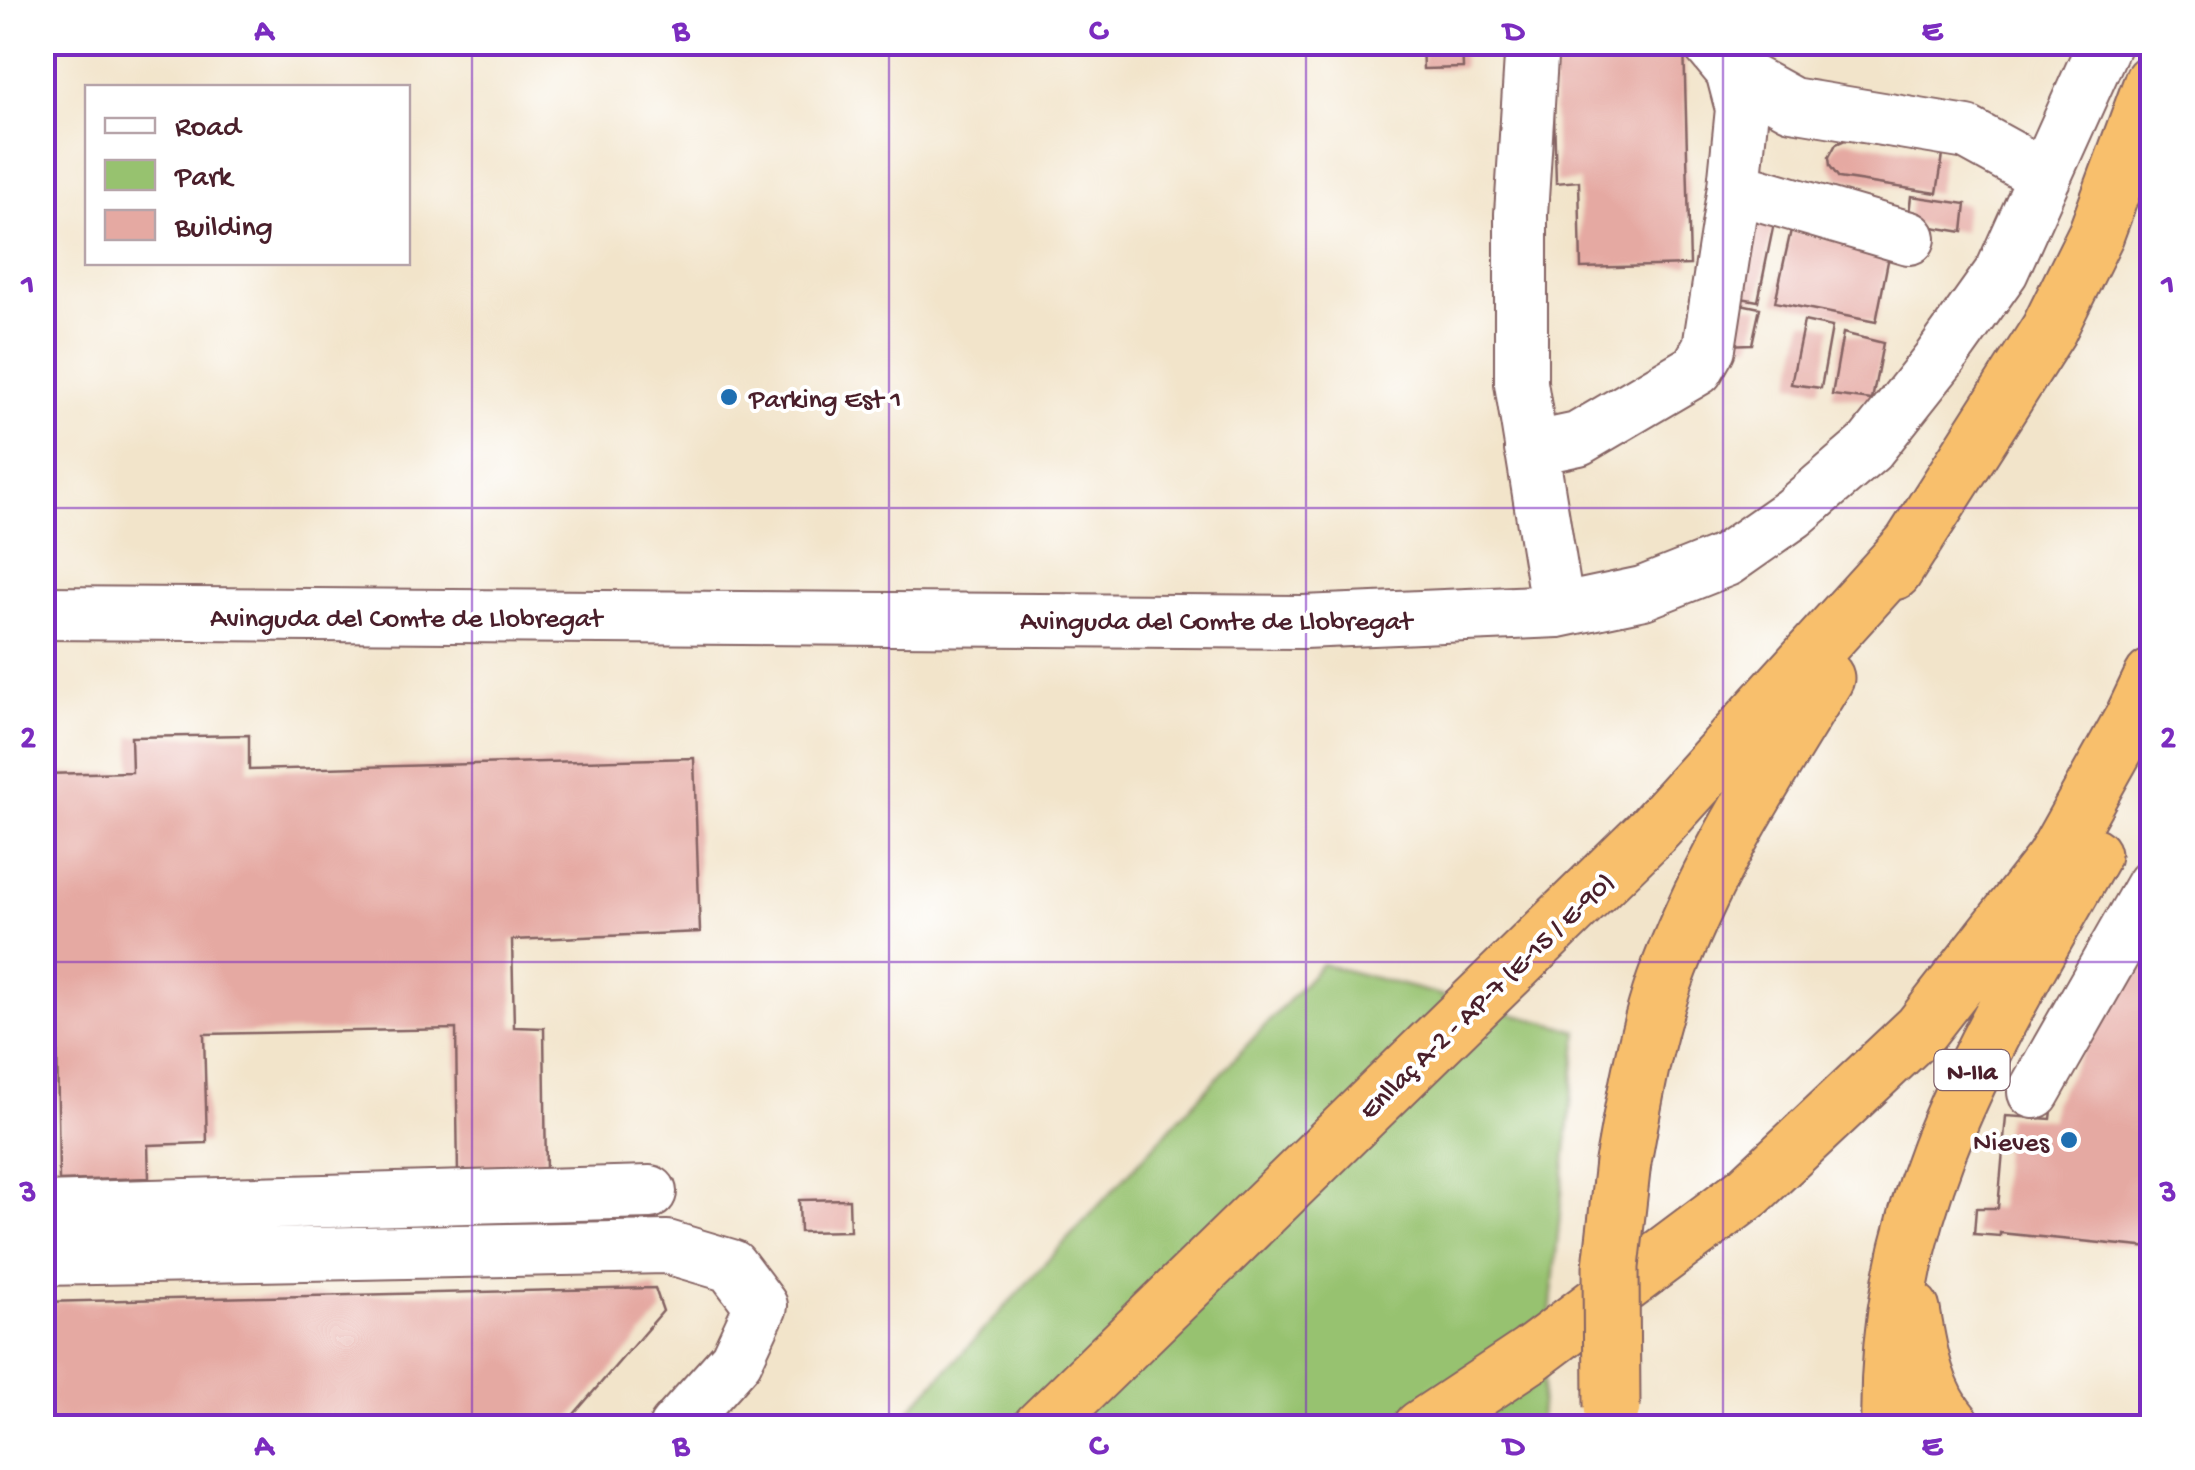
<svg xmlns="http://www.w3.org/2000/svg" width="2195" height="1470" viewBox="0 0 2195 1470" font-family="'Gochi Hand',sans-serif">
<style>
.green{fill:#97c26f;stroke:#70704d;stroke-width:2.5}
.building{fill:#e5a9a2}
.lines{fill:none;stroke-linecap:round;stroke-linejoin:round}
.minor-casing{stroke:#856463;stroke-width:56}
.highway-casing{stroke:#856463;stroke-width:59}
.minor{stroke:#fff;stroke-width:52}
.highway{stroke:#f8bf6c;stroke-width:55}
.highway-bridge-casing{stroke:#856463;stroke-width:59;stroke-linecap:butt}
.highway-bridge{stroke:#f8bf6c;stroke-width:55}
.grid{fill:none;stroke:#7b2cbf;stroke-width:2.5;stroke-opacity:0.55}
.poi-dot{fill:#1f6fb2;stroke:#fff;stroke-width:4}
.labels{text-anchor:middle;stroke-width:8;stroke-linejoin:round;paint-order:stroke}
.shield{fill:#fff;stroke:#80626b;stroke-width:2.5}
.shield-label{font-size:25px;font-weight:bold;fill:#4a1f2b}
.poi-label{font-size:28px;fill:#4a1f2b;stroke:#fff;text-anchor:start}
.street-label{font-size:28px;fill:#4a1f2b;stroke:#fff}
.neatline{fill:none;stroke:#7b2cbf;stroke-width:4}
.grid-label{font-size:32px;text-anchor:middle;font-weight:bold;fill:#7b2cbf}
</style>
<rect width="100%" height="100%" fill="#fff"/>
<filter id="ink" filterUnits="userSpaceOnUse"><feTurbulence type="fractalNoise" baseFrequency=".01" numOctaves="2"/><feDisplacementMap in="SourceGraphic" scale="20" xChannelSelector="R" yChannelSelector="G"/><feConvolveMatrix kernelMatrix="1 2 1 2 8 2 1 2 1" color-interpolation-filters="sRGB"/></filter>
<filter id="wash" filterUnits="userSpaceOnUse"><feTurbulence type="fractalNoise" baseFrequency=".0048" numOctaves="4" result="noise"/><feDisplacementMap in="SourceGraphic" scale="40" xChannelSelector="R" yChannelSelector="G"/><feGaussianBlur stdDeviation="2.25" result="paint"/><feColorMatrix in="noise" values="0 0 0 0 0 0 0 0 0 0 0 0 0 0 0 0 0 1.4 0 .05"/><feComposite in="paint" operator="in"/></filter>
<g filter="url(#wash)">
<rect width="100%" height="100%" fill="#f2e4ca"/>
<!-- green -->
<path class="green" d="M1322,964l256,67 -39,396 -646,1z"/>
<g id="blocks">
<!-- building -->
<path class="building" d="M1422,42h40l1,26 -40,1z
M1552,42h132l6,223 -109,3 -2,-87 -23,2z
M1845,140l98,15 -6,38 -98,-15 -9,-12 -1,-9 7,-13z
M1911,196l55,8 -3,28 -55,-9z
M1752,213l23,5 -17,83 -23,-4z
M1791,230l99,21 -14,71 -101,-20z
M1731,302l29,6 -8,36 -27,1z
M1804,321l28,6 -11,61 -30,-4z
M1843,333l40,10 -11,57 -40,-5z
M249,735v35l445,-12 6,174 -188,8 2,87 30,1 2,147 -88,4 -2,-150 -252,5 3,109 -59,2 1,33 -90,3 -2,-144 -15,1v-264l90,-2 -1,-35z
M2152,930v318l-152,-15v3l-26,-2 2,-26h22l8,-92 45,3 2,-16z
M849,1199l1,32 -50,1 -1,-32z
M655,1288l8,23 -101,117h-520v-126z"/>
</g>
</g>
<g filter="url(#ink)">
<use href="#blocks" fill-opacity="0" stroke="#856463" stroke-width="2.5"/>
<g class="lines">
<defs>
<path id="minor" d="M1532,42l-11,172v169l37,228
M1708,42l24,29 60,33 175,29 78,43
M1734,187l175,51
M1531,449l47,-10 119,-70 12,-21 25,-161 8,-78 -10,-38
M42,613l1261,9 255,-11 85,-18 83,-33 67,-47 76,-65 71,-90 62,-87 103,-229
M2034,1092l118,-207
M42,1209l608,-17
M42,1259l625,-12 64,19 30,40 -25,54 -61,68"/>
<path id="highway" d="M1894,572l155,-243 47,-95 56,-152
M1623,1162c11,-60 21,-121 41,-179 39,-110 101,-206 162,-305
M1912,1310c7,42 14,86 43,118
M1040,1428l614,-599 259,-286
M1421,1428l108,-72 220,-165 172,-162 132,-169 79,-141 20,-42
M1889,1428c-5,-230 95,-382 203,-573"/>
</defs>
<!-- minor casing -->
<use href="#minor" class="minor-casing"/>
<!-- highway casing -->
<use href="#highway" class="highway-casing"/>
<!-- minor -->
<use href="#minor" class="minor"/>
<!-- highway -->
<use href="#highway" class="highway"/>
<defs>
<path id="highway-bridge" d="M1612,1407l-1,-140 12,-105"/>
</defs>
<!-- highway-bridge casing -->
<use href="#highway-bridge" class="highway-bridge-casing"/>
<!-- highway-bridge -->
<use href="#highway-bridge" class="highway-bridge"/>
</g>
</g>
<!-- grid -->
<path class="grid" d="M472,42v1386M889,42v1386M1306,42v1386M1723,42v1386M42,508h2110M42,962h2110"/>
<!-- markers -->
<g class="poi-dot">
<circle cx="729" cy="397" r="10"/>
<circle cx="2069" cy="1140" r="10"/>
</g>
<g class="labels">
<!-- shield labels -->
<rect class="shield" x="1934.5" y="1050" width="75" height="40" rx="8"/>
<g class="shield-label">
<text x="1972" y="1079">N-IIa</text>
</g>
<!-- poi labels -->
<g class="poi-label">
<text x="749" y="407">Parking Est 1</text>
<text x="2049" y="1150" text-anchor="end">Nieves</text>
</g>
<!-- street labels -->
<g class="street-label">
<text x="406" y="626">Avinguda del Comte de Llobregat</text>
<text x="1216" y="629">Avinguda del Comte de Llobregat</text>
<text transform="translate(1485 994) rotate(-44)" y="10">Enllaç A-2 - AP-7 (E-15 / E-90)</text>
</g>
</g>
<!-- margin -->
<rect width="2195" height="1470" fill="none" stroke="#fff" stroke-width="110"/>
<!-- legend -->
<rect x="85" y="85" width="325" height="180" fill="#ffffff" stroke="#b7a5aa" stroke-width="2.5"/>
<rect x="105" y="118" width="50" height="15" fill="#ffffff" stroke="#b7a5aa" stroke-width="2.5"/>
<text x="175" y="135" font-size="30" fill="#4a1f2b">Road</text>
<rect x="105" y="160" width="50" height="30" fill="#97c26f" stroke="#b7a5aa" stroke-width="2.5"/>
<text x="175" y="185" font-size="30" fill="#4a1f2b">Park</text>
<rect x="105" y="210" width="50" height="30" fill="#e5a9a2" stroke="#b7a5aa" stroke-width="2.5"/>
<text x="175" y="235" font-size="30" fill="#4a1f2b">Building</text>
<rect x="55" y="55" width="2085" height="1360" class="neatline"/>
<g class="grid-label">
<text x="264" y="39">A</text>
<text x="681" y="39">B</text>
<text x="1098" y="39">C</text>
<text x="1514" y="39">D</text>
<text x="1932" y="39">E</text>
<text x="28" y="293">1</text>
<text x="2168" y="293">1</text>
<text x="28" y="746">2</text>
<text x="2168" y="746">2</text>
<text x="28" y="1200">3</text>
<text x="2168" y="1200">3</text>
<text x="264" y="1454">A</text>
<text x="681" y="1454">B</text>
<text x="1098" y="1454">C</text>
<text x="1514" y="1454">D</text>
<text x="1932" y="1454">E</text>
</g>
</svg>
